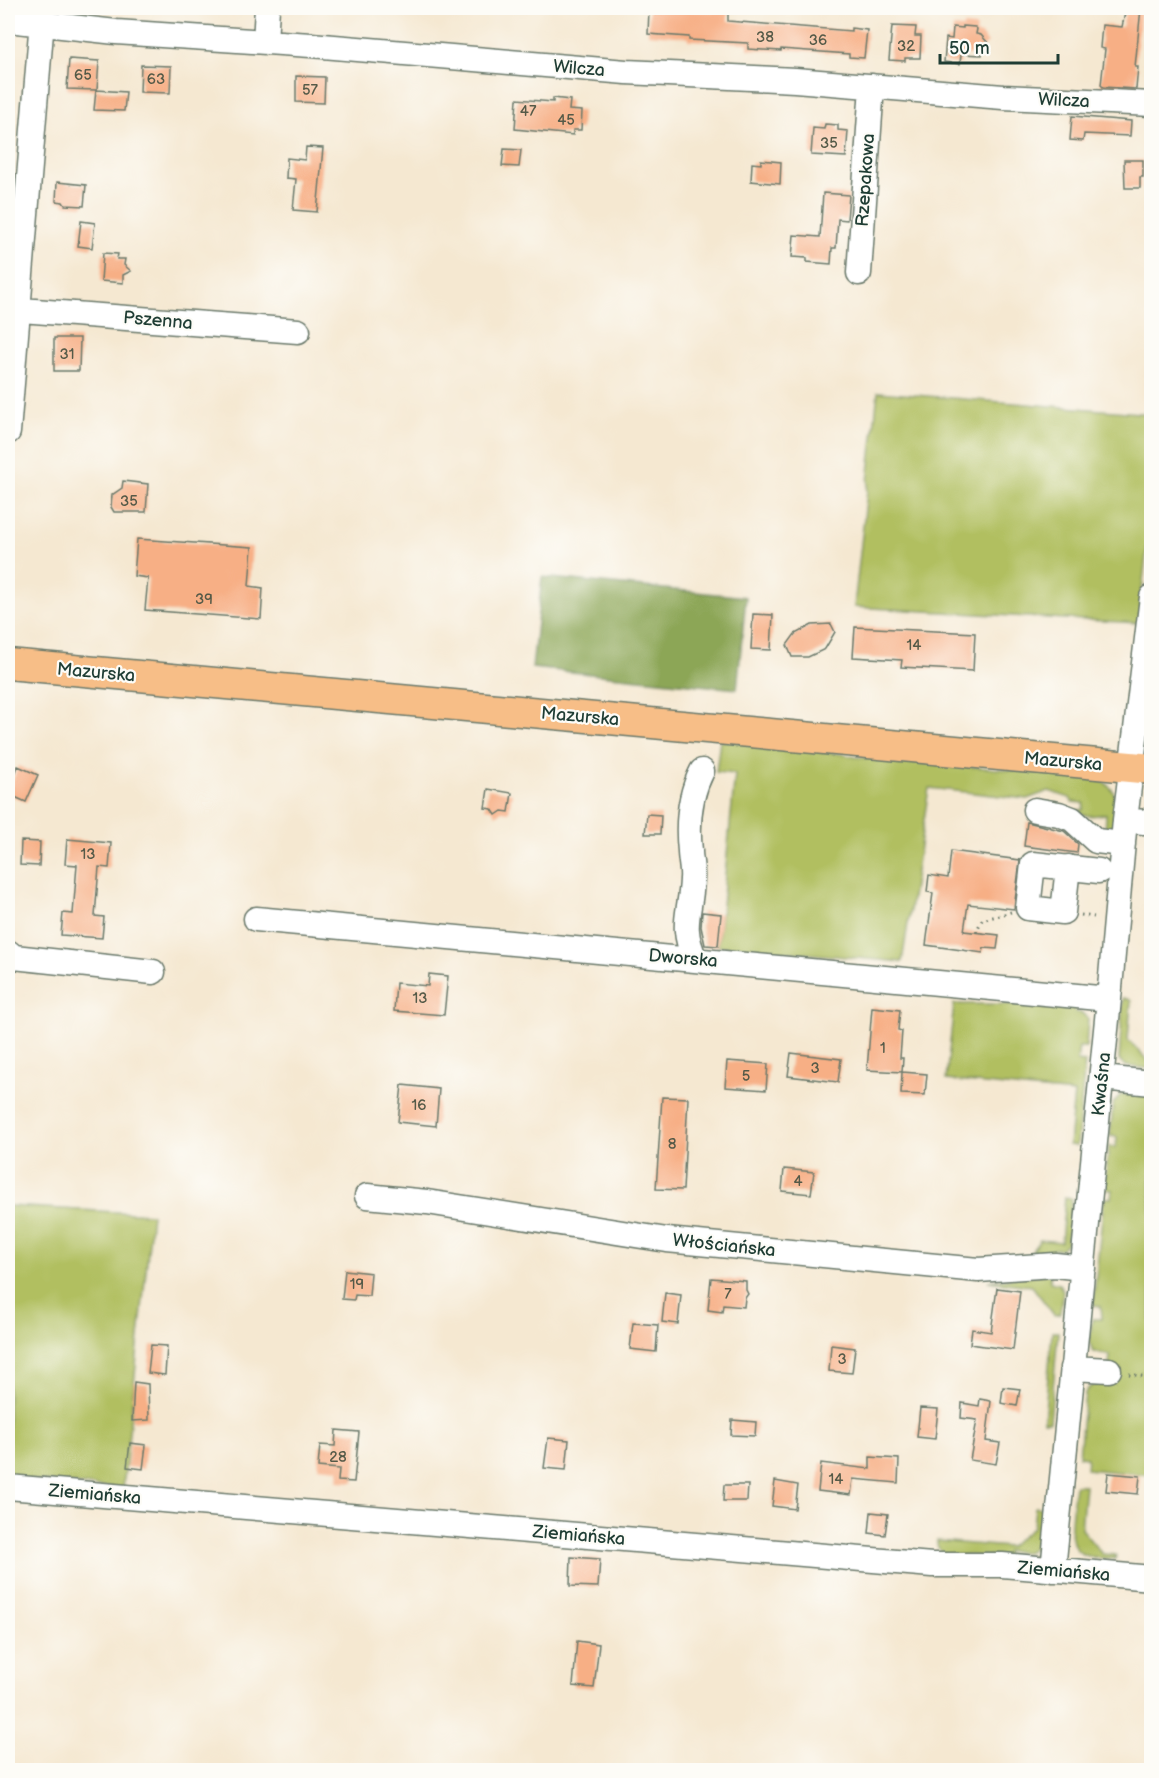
<svg xmlns="http://www.w3.org/2000/svg" width="1159" height="1778" viewBox="0 0 1159 1778" font-family="'Balsamiq Sans',sans-serif">
<style>
.green{fill:#b1bf61;stroke:#687e4a;stroke-width:1.5}
.forest{fill:#8ca657;stroke:#567246;stroke-width:1.5}
.building{fill:#f7af85}
.lines{fill:none;stroke-linecap:round;stroke-linejoin:round}
.minor-casing{stroke:#6a796b;stroke-width:27}
.major-casing{stroke:#6a796b;stroke-width:33}
.path{stroke:#6a796b;stroke-width:3;stroke-dasharray:1.5 4.5;stroke-linecap:butt}
.minor{stroke:#fff;stroke-width:24}
.major{stroke:#f7be87;stroke-width:30}
.labels{text-anchor:middle;stroke-width:4.5;stroke-linejoin:round;paint-order:stroke}
.number-label{font-size:15px;fill:#555a48}
.street-label{font-size:18px;fill:#1f3d34;stroke:#fdfcf7}
</style>
<rect width="100%" height="100%" fill="#fdfcf7"/>
<filter id="ink" filterUnits="userSpaceOnUse"><feTurbulence type="fractalNoise" baseFrequency=".0167" numOctaves="2"/><feDisplacementMap in="SourceGraphic" scale="12" xChannelSelector="R" yChannelSelector="G"/><feConvolveMatrix kernelMatrix="1 2 1 2 8 2 1 2 1" color-interpolation-filters="sRGB"/></filter>
<filter id="wash" filterUnits="userSpaceOnUse"><feTurbulence type="fractalNoise" baseFrequency=".008" numOctaves="4" result="noise"/><feDisplacementMap in="SourceGraphic" scale="24" xChannelSelector="R" yChannelSelector="G"/><feGaussianBlur stdDeviation="1.35" result="paint"/><feColorMatrix in="noise" values="0 0 0 0 0 0 0 0 0 0 0 0 0 0 0 0 0 1.4 0 .05"/><feComposite in="paint" operator="in"/></filter>
<g filter="url(#wash)">
<rect width="100%" height="100%" fill="#f5e8d1"/>
<!-- green -->
<path class="green" d="M878,392l273,22v100l-13,109 -284,-16z
M720,740l122,14 13,3 239,20c26,10 23,25 22,49l-11,8 1,-20c-11,1 -21,5 -29,-4h6l1,-7 -12,-1 -2,-4 -21,-7 -22,8 -98,-11 -27,174 -184,-16 17,-172 -19,-2z
M1123,998l8,2 -3,40 21,22 2,1v6l-25,-3 -7,-6z
M954,1004h122l-1,8 7,1 6,6 -2,28h-7l-2,14 8,1 -8,84 -8,-1 5,-52 -128,-13z
M1137,1088l14,1v386l-65,-6 1,-12 -8,-1 6,-63c5,-10 13,-8 22,-8l3,-30 -16,-3c-7,-8 -3,-22 -2,-33h10l-1,-13 -8,-1 11,-107h7l1,-8 -8,-1 5,-43 7,1 1,-10 -7,-1 3,-32 8,-10 14,1z
M1065,1198l7,1 -5,44 -6,6h-8l-1,10 -20,-2 1,-8 7,-9 21,2z
M8,1206l144,8 -29,275 -115,-11z
M1051,1273l-1,9 9,2 4,7 -3,23 -6,1 -22,-29 -44,-5z
M1052,1332h6l-8,89h-6z
M1075,1485h10l-4,44 21,25 14,1 -1,4c-11,-1 -28,0 -37,-8 -13,-11 -4,-50 -3,-66z
M1035,1507l7,1 -4,38 -11,6 -20,-1 -1,4 27,1 13,-13 -2,7 -10,7 -88,-2c-5,-3 -10,-7 -9,-14l72,6 24,-20z"/>
<!-- forest -->
<path class="forest" d="M542,577l204,20 -9,92 -205,-21z"/>
<g id="blocks">
<!-- building -->
<path class="building" d="M1126,8h15l-6,59h3l-2,22 -33,-2 -2,-2 4,-36 -5,-1 2,-23 20,2z
M649,9l79,3v9l123,10v-3l16,2 -3,28 -15,-1v-3l-68,-5v2l-33,-2v-6l-59,-3v-3l-41,-3z
M892,26l24,1 -1,9h6l-1,22h-15v3l-16,-1z
M963,26l12,1 2,2 -1,5 5,1 7,8 -5,4 -1,8 -21,-1 -1,10 -16,-2 2,-24 6,1 1,-12 10,1z
M69,59l30,2 -2,29 29,2 -2,19 -30,-1 2,-20 -29,-1z
M141,65l30,1 -1,27 -30,-1z
M296,76l29,1 -1,26 -28,-1z
M553,98l17,2 -1,10 13,1 -1,19h-8v5l-58,-6 2,-30 36,3z
M1072,116l59,5 -1,15 -46,-2 -1,7 -13,-1z
M825,124l13,1v5l10,1 -2,26 -35,-2 2,-27 11,1z
M306,147l17,1 -6,64 -24,-2 3,-31 -10,-1 1,-20 18,2z
M504,149l17,1 -2,17 -17,-1z
M761,160l20,2 -1,22 -29,-3 1,-18 9,1z
M1124,160h19v17h-3v11h-15z
M57,182l29,3 -2,21 -19,-1 -2,-3 -7,-1z
M823,193l26,2 -2,25 -9,-1 -2,29h-4l-1,16 -24,-2v-4l-15,-1 2,-22 26,2z
M81,221l14,2 -3,25 -14,-2z
M103,253l15,1 -1,5h8l-1,6 7,6 -8,4v8l-22,-2z
M54,338h26l-1,33h-25z
M123,481l25,3 -2,28h-32l-3,-5 1,-12 10,-7z
M137,539l115,8 -3,39 14,2 -2,31 -116,-9 3,-32 -14,-2z
M753,614l20,1 -2,35 -20,-1z
M831,624l4,8 -10,17 -17,8h-16l-5,-12 8,-11 17,-9z
M855,627l120,6 -2,38 -72,-4 1,-7 -49,-3z
M18,766l20,9 -12,27 -18,-8z
M488,789l24,4 -3,19 -7,-1 -6,4 -4,-6 -7,-1z
M647,814l14,1 -1,19h-15z
M1027,822l37,9 14,13 -1,9 -53,-7z
M67,839l44,4 -2,25 -10,-1 -4,49 9,1 -2,21 -41,-3 2,-22 10,1 4,-49 -12,-1z
M21,841l19,1 -1,24 -19,-1z
M951,851l69,9 -6,49 -46,-5 -4,27 35,4 -2,14 -13,-1 -1,5 -57,-8 7,-52 -6,-1 2,-17 19,3z
M702,912l19,2 -3,32 -13,-1 -4,-18z
M429,974l19,2 -4,39 -50,-4 2,-28 32,3z
M872,1007l28,3 -2,20 4,1 -2,27h3l-1,14 -35,-2z
M791,1053l50,6 -3,23 -50,-6z
M727,1061l41,3 -2,26 -41,-3z
M902,1072l25,2 -2,21 -24,-1z
M402,1085l37,4 -3,37 -38,-4z
M662,1097l26,1 -5,92 -27,-1z
M784,1169l30,3 -3,22 -29,-3z
M345,1270l26,3 -2,23 -14,-1 -1,5 -12,-1z
M711,1278l35,3v9l2,4 -3,4 -1,9 -21,-2 -1,7 -14,-2z
M997,1288l23,3 -7,59 -43,-6 2,-15 19,3z
M665,1293l16,2 -3,29 -16,-2z
M633,1323l25,2 -2,27 -26,-3z
M151,1345l16,1 -2,29 -17,-2z
M831,1345l24,3 -3,25 -23,-2z
M134,1382l14,2 1,36 -17,1z
M1003,1387l17,2 -3,17 -16,-3z
M980,1399l11,2 -5,40 14,2 -4,21 -26,-4 7,-40 -16,-2 1,-15 17,3z
M920,1408l18,1 -3,30 -18,-2z
M732,1420l24,2 -1,14 -24,-1z
M336,1430l23,2 -5,50 -16,-1 1,-12 -21,-2 2,-22 15,1z
M548,1438l21,2 -3,30 -22,-2z
M130,1443l16,2 -3,24 -16,-2z
M870,1457l29,2 -1,24 -45,-4 -2,16 -33,-4 3,-28 49,6z
M1108,1473l32,3 -2,18 -32,-3z
M775,1481l23,4 -3,24 -23,-3z
M724,1485h24l-1,16h-24z
M871,1512l17,2 -3,21 -16,-2z
M571,1557l29,2 -2,28 -28,-1z
M577,1641l22,3 -5,44 -21,-2z"/>
</g>
</g>
<g filter="url(#ink)">
<use href="#blocks" fill-opacity="0" stroke="#6a796b" stroke-width="1.5"/>
<g class="lines">
<defs>
<path id="minor" d="M8,20l108,12 195,13 315,27 169,8 208,17 149,7
M265,42l2,-34
M859,273l13,-187
M8,309l290,22
M8,432l35,-424
M1035,810l24,4 13,5 24,22 27,3
M1125,820l19,2 8,-3
M1068,867l-5,45 -35,-4 5,-44 66,7
M256,919l853,80
M8,952l6,5 139,15
M695,959c-16,-35 -4,-46 -3,-80 1,-9 -2,-19 -2,-28 -3,-28 -1,-55 12,-80
M1102,1078l50,5
M367,1196l60,6 240,38 311,30 77,-5 28,3
M1072,1368l37,2
M8,1487l924,78h70l150,13
M1053,1570l56,-571 16,-179 27,-223"/>
<path id="major" d="M8,664l1144,105"/>
</defs>
<!-- minor casing -->
<use href="#minor" class="minor-casing"/>
<!-- major casing -->
<use href="#major" class="major-casing"/>
<!-- path -->
<path class="path" d="M1081,915l13,2
M976,932l6,-12 29,-8
M1129,1374l23,4"/>
<!-- minor -->
<use href="#minor" class="minor"/>
<!-- major -->
<use href="#major" class="major"/>
</g>
</g>
<g class="labels">
<!-- number labels -->
<g class="number-label">
<text x="765" y="42">38</text>
<text x="818" y="45">36</text>
<text x="906" y="51">32</text>
<text x="83" y="80">65</text>
<text x="156" y="84">63</text>
<text x="310" y="95">57</text>
<text x="528" y="116">47</text>
<text x="566" y="125">45</text>
<text x="829" y="148">35</text>
<text x="67" y="359">31</text>
<text x="129" y="506">35</text>
<text x="204" y="604">39</text>
<text x="914" y="650">14</text>
<text x="88" y="859">13</text>
<text x="420" y="1003">13</text>
<text x="883" y="1053">1</text>
<text x="815" y="1073">3</text>
<text x="746" y="1081">5</text>
<text x="419" y="1110">16</text>
<text x="672" y="1149">8</text>
<text x="798" y="1186">4</text>
<text x="357" y="1289">19</text>
<text x="728" y="1299">7</text>
<text x="842" y="1364">3</text>
<text x="338" y="1462">28</text>
<text x="836" y="1484">14</text>
</g>
<!-- street labels -->
<g class="street-label">
<text transform="translate(579 68) rotate(5)" y="6">Wilcza</text>
<text transform="translate(1064 100) rotate(3)" y="6">Wilcza</text>
<text transform="translate(865 180) rotate(-86)" y="6">Rzepakowa</text>
<text transform="translate(158 320) rotate(5)" y="6">Pszenna</text>
<text transform="translate(96 672) rotate(5)" y="6">Mazurska</text>
<text transform="translate(580 716) rotate(5)" y="6">Mazurska</text>
<text transform="translate(1063 761) rotate(5)" y="6">Mazurska</text>
<text transform="translate(683 958) rotate(5)" y="6">Dworska</text>
<text transform="translate(1101 1084) rotate(-84)" y="6">Kwaśna</text>
<text transform="translate(724 1245) rotate(6)" y="6">Włościańska</text>
<text transform="translate(95 1494) rotate(5)" y="6">Ziemiańska</text>
<text transform="translate(579 1535) rotate(5)" y="6">Ziemiańska</text>
<text transform="translate(1064 1571) rotate(5)" y="6">Ziemiańska</text>
</g>
</g>
<!-- margin -->
<rect width="1159" height="1778" fill="none" stroke="#fdfcf7" stroke-width="30"/>
<!-- scale -->
<path d="M940 54v9h118v-9" fill="none" stroke="#1f3d34" stroke-width="3"/>
<text x="949" y="54" font-size="18" fill="#1f3d34" stroke="#fdfcf7" stroke-width="4.5" paint-order="stroke">50 m</text>
</svg>
